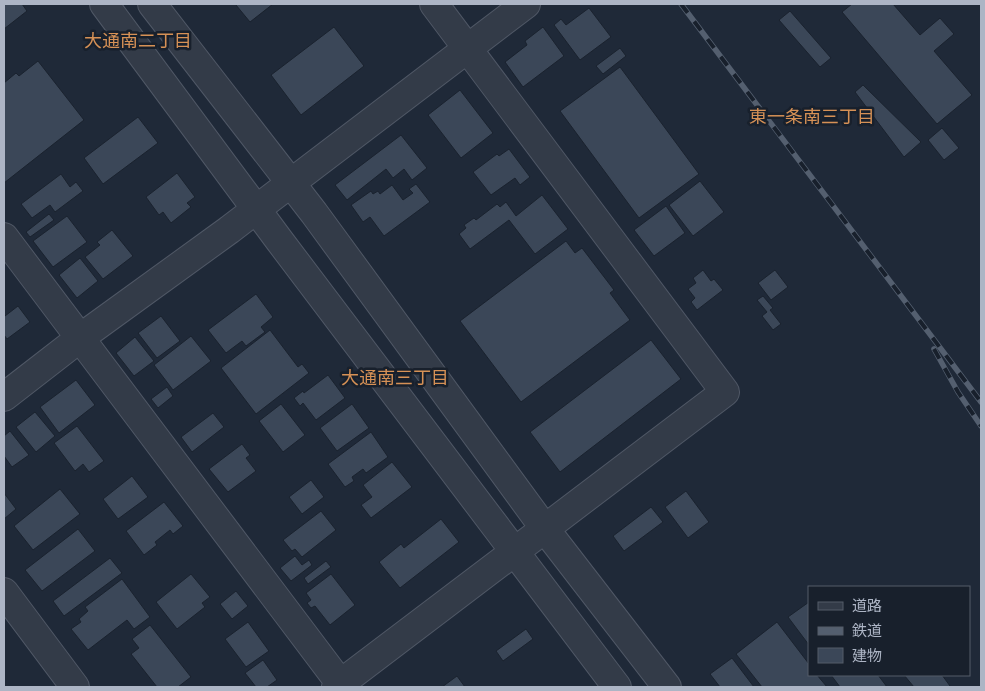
<svg xmlns="http://www.w3.org/2000/svg" width="985" height="691" viewBox="0 0 985 691" font-family="Inter,'Noto Sans JP',sans-serif">
<style>
.building{fill:#3b4758;stroke:#1a222e}
.lines{fill:none;stroke-linecap:round;stroke-linejoin:round}
.minor-casing{stroke:#505866;stroke-width:30}
.minor{stroke:#333b48;stroke-width:28}
.rail-casing{stroke:#545f6f;stroke-width:5.5}
.rail{stroke:#18202c;stroke-width:4;stroke-dasharray:11;stroke-linecap:butt}
.labels{text-anchor:middle;stroke-width:5;stroke-linejoin:round;paint-order:stroke}
.neighbourhood-label{font-size:18px;fill:#d69156;stroke:#18202c}
</style>
<rect width="100%" height="100%" fill="#1f2938"/>
<!-- building -->
<path class="building" d="M4,4h18l5,7 -23,18z
M237,4h36l-23,18 -14,-17z
M852,4h41l27,31 20,-17 14,16 -20,17 38,44 -35,29 -95,-112z
M589,8l22,29 -31,23 -26,-35 7,-6 5,6z
M790,11l41,47 -11,9 -41,-47z
M334,27l30,39 -63,49 -30,-40z
M543,27l21,29 -41,31 -18,-25 22,-17 -2,-4z
M620,48l6,8 -23,18 -7,-8z
M38,61l46,59 -80,63v-100l12,-10 3,3z
M620,67l79,107 -60,44 -79,-107z
M863,85l58,57 -17,15 -49,-65z
M460,90l33,43 -32,25 -33,-43z
M138,117l20,26 -55,41 -19,-26z
M942,128l17,20 -15,12 -16,-20z
M401,135l26,33 -15,12 -8,-11 -11,9 -7,-9 -39,31 -12,-15z
M509,149l21,28 -10,8 -5,-7 -24,17 -18,-23 24,-18 2,2z
M177,173l18,24 -8,6 4,4 -20,16 -8,-11 -4,3 -13,-18z
M61,174l9,13 6,-5 7,9 -28,21 -5,-7 -18,13 -11,-14z
M700,181l24,31 -31,24 -24,-31z
M416,184l14,18 -46,34 -14,-19 -7,5 -12,-17 20,-14 2,3 5,-3 2,3 12,-9 11,15 10,-7 -4,-4z
M542,195l26,34 -33,25 -26,-34 -39,29 -11,-15 7,-6 -2,-3 10,-7 2,2 21,-16 3,3 6,-5 10,14z
M666,206l19,27 -31,23 -20,-26z
M49,214l5,6 -24,17 -4,-5z
M67,216l20,26 -34,25 -20,-26z
M112,230l21,26 -30,23 -18,-22 15,-12 -3,-3z
M566,241l9,12 7,-5 32,42 -4,3 20,27 -109,82 -61,-81z
M80,258l18,23 -21,17 -18,-23z
M703,270l8,11 3,-2 9,11 -26,20 -6,-8 4,-4 -7,-9 8,-6 -3,-5z
M775,270l13,17 -17,13 -13,-17z
M256,294l17,23 -12,10 4,5 -19,14 -4,-5 -16,12 -18,-23z
M763,296l10,12 -3,2 11,14 -8,6 -11,-14 5,-4 -10,-12z
M18,306l12,16 -23,17 -3,-4v-21l1,2z
M161,316l19,25 -23,17 -19,-25z
M270,330l28,37 4,-3 7,9 -53,41 -35,-46z
M191,336l20,25 -38,29 -19,-25z
M135,337l19,24 -20,15 -18,-23z
M651,340l30,39 -121,93 -30,-40z
M328,375l17,23 -29,22 -13,-17 -3,3 -6,-8 9,-7 1,2z
M76,380l19,25 -36,28 -19,-26z
M167,387l6,9 -15,12 -7,-9z
M281,404l24,31 -22,17 -24,-31z
M352,404l17,24 -32,23 -17,-23z
M35,412l20,24 -19,16 -20,-25z
M213,413l11,14 -32,25 -11,-15z
M77,426l27,35 -15,11 -6,-8 -8,7 -21,-28z
M10,431l19,24 -17,12 -8,-11v-20z
M371,432l17,25 -22,16 -3,-4 -11,8 2,4 -9,6 -17,-23z
M242,444l8,11 -4,3 10,13 -28,21 -19,-23z
M392,462l20,25 -41,31 -10,-13 11,-8 -9,-12z
M132,476l16,21 -30,22 -15,-20z
M311,480l13,17 -22,17 -13,-17z
M60,489l20,25 -47,36 -19,-24z
M686,491l23,31 -21,16 -23,-31z
M4,493l12,16 -12,10z
M164,502l19,24 -10,8 -3,-4 -15,12 2,3 -13,10 -18,-24z
M651,507l12,15 -39,29 -11,-15z
M321,511l15,19 -34,27 -7,-8 -3,2 -9,-11z
M441,519l18,23 -59,46 -21,-26 22,-18 3,4z
M78,529l17,22 -53,40 -17,-21z
M295,556l7,9 7,-5 3,5 -21,16 -11,-13z
M110,558l12,15 -58,43 -11,-15z
M326,561l5,6 -23,17 -4,-6z
M191,574l19,23 -8,6 3,4 -28,22 -21,-27z
M331,574l24,31 -25,20 -15,-19 -4,2 -4,-5 4,-3 -5,-7z
M122,579l28,38 -16,12 -7,-9 -39,30 -17,-21 10,-7 -2,-3 9,-8 -3,-4z
M236,591l12,15 -16,13 -12,-15z
M809,602v43l-21,-28z
M248,622l21,29 -23,16 -21,-28z
M777,622l32,42v11h8l10,12h-65l-26,-33z
M150,625l41,52 -13,10h-21l-26,-33 8,-6 -7,-9z
M526,629l7,10 -30,22 -7,-10z
M732,658l22,29h-34l-10,-13z
M263,660l14,20 -10,7h-11l-11,-14z
M831,675h47l9,12h-47z
M904,675h38l8,11 -2,1h-34z
M457,676l8,11h-23z"/>
<g class="lines">
<defs>
<path id="minor" d="M104,4l175,236 338,447
M152,4l162,209 231,316 122,158
M4,237l339,450
M4,397l76,-59 149,-108 297,-226
M4,592l71,95
M336,687l389,-295 -291,-388"/>
</defs>
<!-- minor casing -->
<use href="#minor" class="minor-casing"/>
<!-- minor -->
<use href="#minor" class="minor"/>
<defs>
<path id="rail" d="M681,4l300,398
M934,349l24,43 23,34"/>
</defs>
<!-- rail casing -->
<use href="#rail" class="rail-casing"/>
<!-- rail -->
<use href="#rail" class="rail"/>
</g>
<g class="labels">
<!-- neighbourhood labels -->
<g class="neighbourhood-label">
<text x="138" y="47">大通南二丁目</text>
<text x="812" y="123">東一条南三丁目</text>
<text x="395" y="384">大通南三丁目</text>
</g>
</g>
<!-- border -->
<rect width="985" height="691" fill="none" stroke="#adb5c5" stroke-width="10"/>
<!-- legend -->
<rect x="808" y="586" width="162" height="90" fill="#18202c" stroke="#545c69"/>
<rect x="818" y="602" width="25" height="8" fill="#333b48" stroke="#545c69"/>
<text x="852" y="611" font-size="15" fill="#adb5c5">道路</text>
<rect x="818" y="627" width="25" height="8" fill="#545f6f" stroke="#545c69"/>
<text x="852" y="636" font-size="15" fill="#adb5c5">鉄道</text>
<rect x="818" y="648" width="25" height="15" fill="#3b4758" stroke="#545c69"/>
<text x="852" y="661" font-size="15" fill="#adb5c5">建物</text>
</svg>
